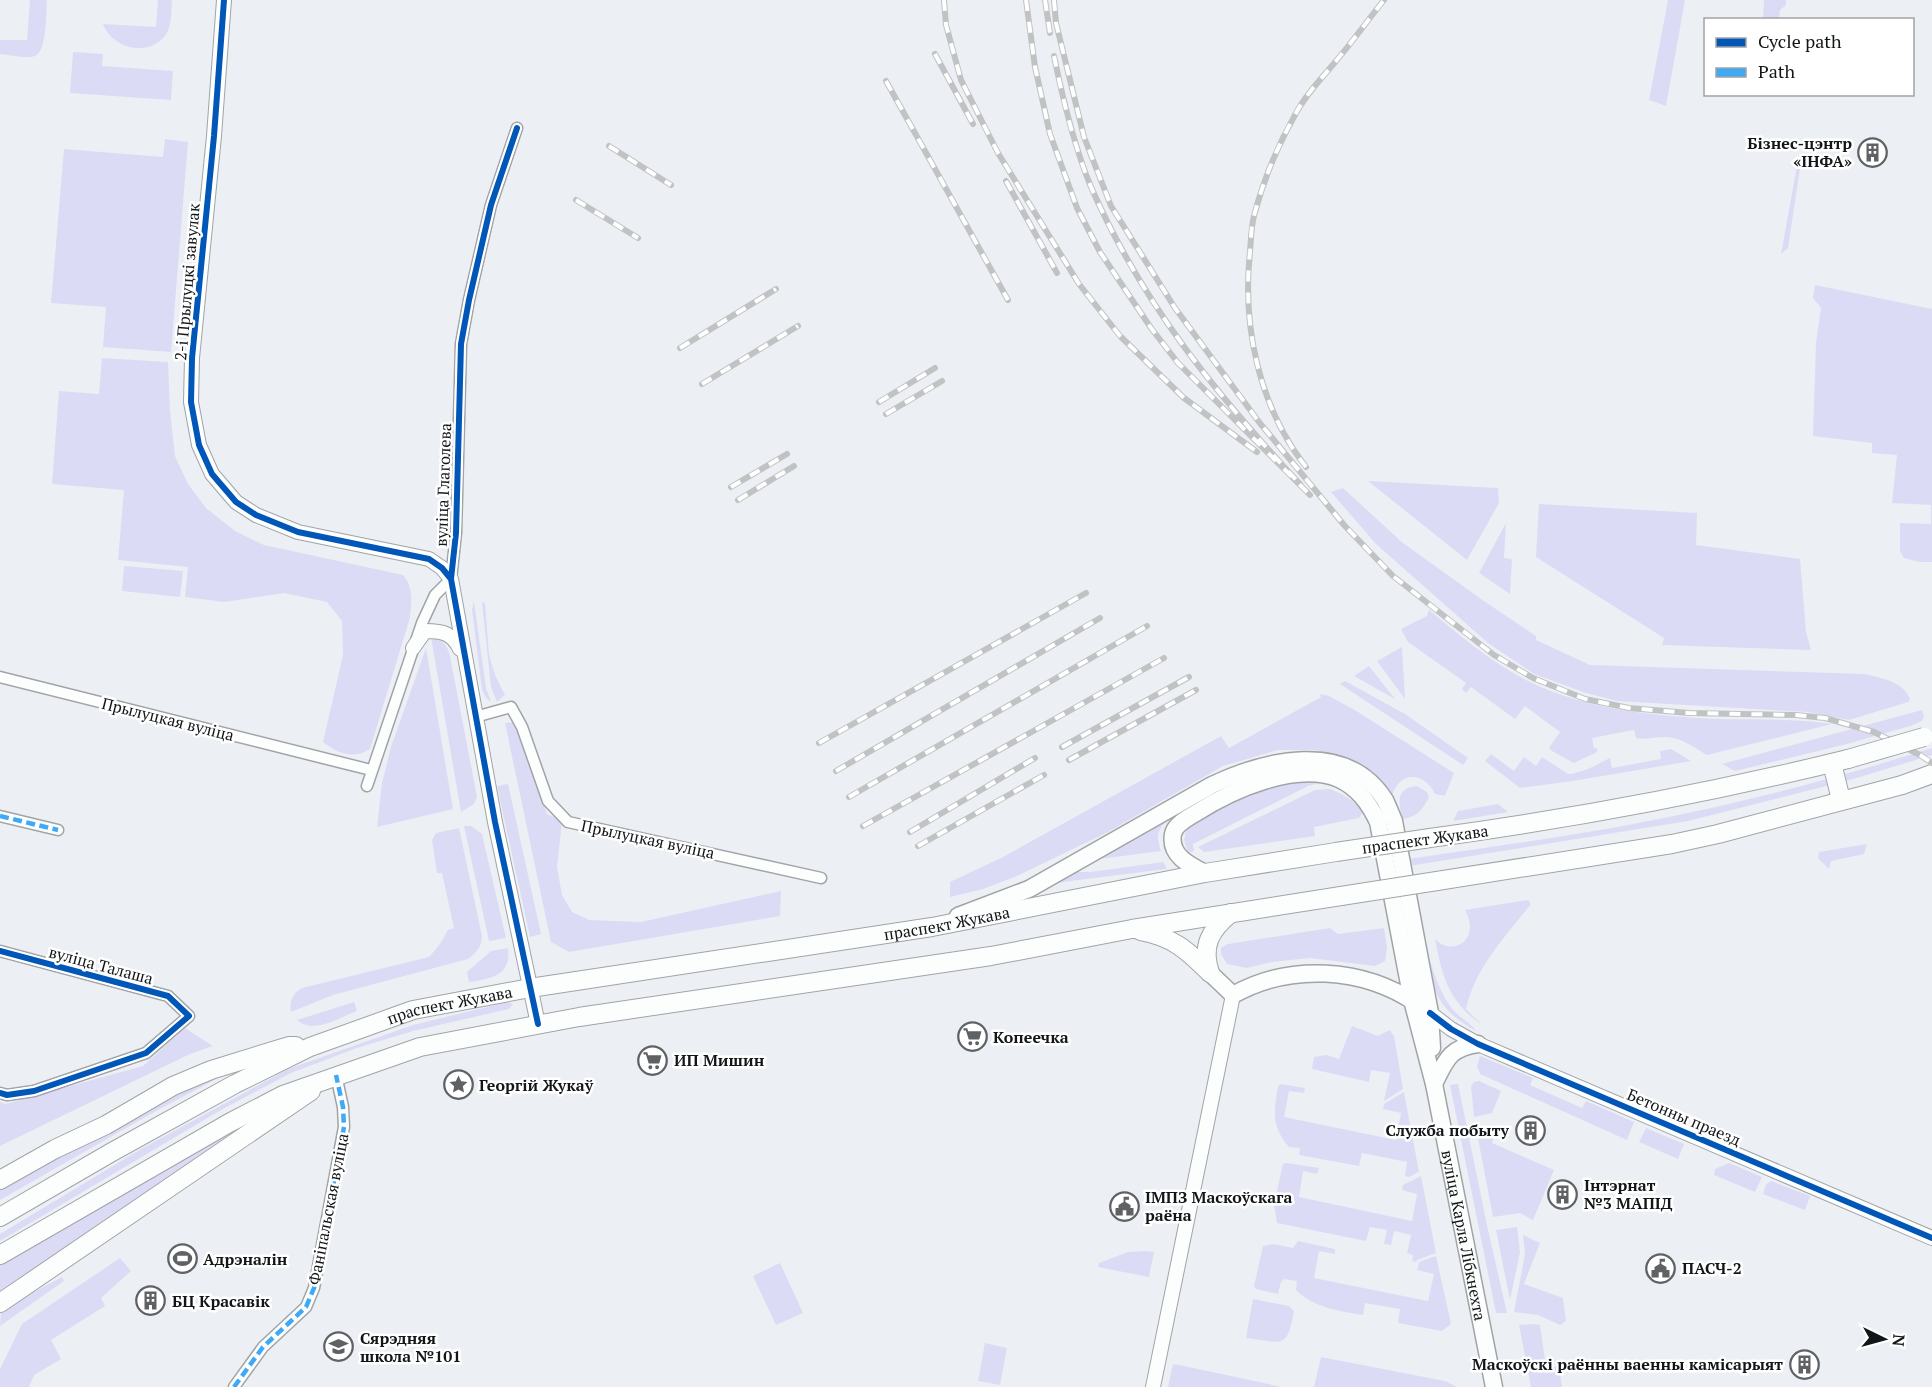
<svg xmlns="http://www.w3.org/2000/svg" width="1932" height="1387" viewBox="0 0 1932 1387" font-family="'PT Serif',serif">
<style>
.green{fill:#dcdbf5}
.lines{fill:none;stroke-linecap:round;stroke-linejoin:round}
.minor-casing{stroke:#a1a4a6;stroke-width:13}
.tertiary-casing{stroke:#a1a4a6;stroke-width:16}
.secondary-casing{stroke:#a1a4a6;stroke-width:19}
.primary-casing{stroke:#a1a4a6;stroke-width:20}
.minor{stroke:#fcfdfd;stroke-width:10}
.tertiary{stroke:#fcfdfd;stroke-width:14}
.secondary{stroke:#fcfdfd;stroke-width:16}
.primary{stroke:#fcfdfd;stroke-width:18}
.rail-casing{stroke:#c1c2c3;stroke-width:6}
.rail{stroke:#fff;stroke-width:4;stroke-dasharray:11;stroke-linecap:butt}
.primary-bridge-casing{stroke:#a1a4a6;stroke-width:20;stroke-linecap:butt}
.primary-bridge{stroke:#fcfdfd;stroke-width:18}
.quiet{stroke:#3fa9f5;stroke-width:4.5;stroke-dasharray:9 4.5;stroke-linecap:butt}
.cycleway-casing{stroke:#fff;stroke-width:10}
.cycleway{stroke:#0057b8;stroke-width:6}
.labels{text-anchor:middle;stroke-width:5;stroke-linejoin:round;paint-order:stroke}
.poi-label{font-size:16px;font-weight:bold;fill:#131618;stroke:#fff;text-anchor:start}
.street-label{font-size:16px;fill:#131618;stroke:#fff}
</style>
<rect width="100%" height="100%" fill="#ecf0f4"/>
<!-- green -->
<path class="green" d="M30,0h17c-1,12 0,52 -12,56 -9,3 -25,-1 -35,-2v-14h27z
M158,0h14c-1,12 0,27 -7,36 -18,22 -53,12 -62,-12l53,3z
M1668,0h17l-19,106 -17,-6z
M1764,0h22v5l-6,5 -1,9h-16z
M73,52l30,2 -1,12 71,5 -2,29 -101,-7z
M165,139l23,3 -17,210 -68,-5 3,-40 -55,-4 13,-154 99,8z
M1799,155l2,7 -13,86 -7,6z
M1815,285l117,24v253h-13l-15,-4 -4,-7v-28l31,1v-19l-39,-2 5,-48 -25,-2v-10l-59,-7 3,-93 5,-35 -8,-10z
M102,358l66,4 2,49 5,45 13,28 18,24 29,23 29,14 139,30c11,12 9,31 6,46l-39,128c-17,11 -33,4 -47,-7l20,-87 -1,-34 -15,-19 -43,-9 -60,9 -39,-5 3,-30 -70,-7 6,-70 -72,-6 7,-93 40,3z
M1368,481l130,7 1,15 -32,57z
M1343,488l60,55 78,56 55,37v4l54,25 275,9c17,4 39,8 45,25l-2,3 -59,18 -41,-8 -191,-11 -31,-8 -52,-19 -46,-31 -112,-99 -45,-52z
M1539,504l158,9 -1,32 104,14 6,73 5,18 -149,-5 2,-7 -128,-81z
M1506,523l-2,35 8,1 -2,35 -31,-21z
M124,566l59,5 -3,26 -58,-6z
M474,601l12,87 5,14 -5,-4 -4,-8 -10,-80z
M482,602l3,1 4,52 6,20 10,20 -8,7 -6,-15z
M1429,610c32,26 64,54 101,72 57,28 125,34 188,37 38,1 76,-1 114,5l-125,31c-12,-7 -27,-18 -41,-18 -11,0 -20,3 -30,1l-2,-8 -42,8 2,10h3v4l-23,11 -22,-12 -3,-3 11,-16 -35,-26 -10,13 -44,-32 -5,6 -4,-4 4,-6 -58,-41 -7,-13 26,-13z
M431,637c12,1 16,8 19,19l27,141 -3,7 -13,8z
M1402,647l3,52 -28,-38z
M426,648l27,161 -76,18 5,-44 9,-36z
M1369,666l26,33 -41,-23z
M1345,681l60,33 63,44 -5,7 -123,-81z
M1320,694l9,2 29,16 96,61 -9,23 -10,-2c-11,-23 -37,-23 -43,3l-15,-20 -28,-18 -35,-9h-36l-55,16 -115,66 -91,44 -34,13 -33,8v-15l53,-25 218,-121 8,12 92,-51z
M1922,710l2,6 -2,5 -12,5 -63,18 -112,27 -13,-7z
M514,722l33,92 15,7 -5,46 5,28 10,17 17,8 52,2 140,-31 -1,25 -211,36 -18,-10 -46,-219z
M1932,748v7l-82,25 -162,41 -279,45v-7c74,-11 150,-21 224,-35 101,-19 201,-45 299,-76z
M1671,749l20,12 -118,20 -53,7 -35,-27 6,-7 23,17 10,-14 12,9 6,-9 26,17h4l16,-5 22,-11 2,10 49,-9 -1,-8z
M1309,765c35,1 65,23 77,54l-5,2c-6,-19 -17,-31 -34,-41 -57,-30 -131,16 -181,42 -10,9 -9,17 -5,29l-69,9 141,-78 22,-8z
M1311,780l8,3 -11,3 -115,58 1,7 -6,2 -4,-13 3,-13 48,-33 65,-13z
M508,784l33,150 -11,3 -33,-151z
M1417,786l10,6 2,6c-8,13 -12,19 -27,21 -3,-16 -7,-31 15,-33z
M1330,789c15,6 23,11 33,23l-4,6 -45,9 1,9 -111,16 -6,-5 117,-57z
M1498,804l10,8 -55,9 5,-10z
M464,826h7l11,8 24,104 -17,3z
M459,828l23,108c0,11 -6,17 -14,23l-135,36 -42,17c-2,-11 2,-19 11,-24l123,-30 5,-2 10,-12 8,-14 6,-2 -12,-55h-5l-5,-33 4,-7z
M1867,844l-3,10 -33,7 -2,8 -11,-11 1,-6z
M1163,862l3,4v3l-119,15 23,-12h21z
M1528,900l3,4c-26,33 -56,64 -65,105l16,16c-33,-23 -40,-48 -47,-86 16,18 47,2 30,-29z
M1330,928l8,6 46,-6 3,20 -2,13 -10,5 -65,-8 -38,4 -25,6 -20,-4 -6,-10v-6l7,-4z
M508,948c4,28 -18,31 -39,34l-2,-10 24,-21z
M1427,951c7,22 13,44 28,61 7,7 16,11 21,19 -38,-22 -43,-37 -49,-80z
M354,1002l3,9c-17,6 -43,24 -60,9z
M508,1002l5,2 -4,5 -96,22 -56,17 -66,25 -70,37 -221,131v-7l141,-85 147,-80 125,-44z
M1352,1026l26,10 12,-6 4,6 9,53 -19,12 6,-28 -19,-3 -2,12 -57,-13 2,-12 12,-2 13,4z
M185,1028l28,18 -23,8 -190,92v-44l5,2 138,-38z
M1480,1056l53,22 -3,7 52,23 4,-7 48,21 -7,18 -147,-66 -3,-8z
M239,1067l-83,44 -156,89v-15l207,-107z
M1479,1081l22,10 -9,22 -18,4 -3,-31 3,-4z
M1281,1084l24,4 -1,5 -15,-2 -5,26 112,23 5,-27 -18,-4 1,-5 20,-12 15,80 -10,5 -4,-1 2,-14 -45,-9 -3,13 -60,-11 1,-7 -11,-1c-18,-21 -15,-35 -11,-61z
M1458,1084l29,141 20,88h-11l-46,-228z
M1492,1125l5,3 -5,15 62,27 -21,50 -13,-7 -27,4 -17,-89z
M238,1128l3,4 -241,162v-30z
M1646,1128l38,16 -6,15 -39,-17z
M1287,1163l32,5 -2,6 -14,-3 -4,26 113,24 5,-27 -15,-4 1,-5 18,-9 15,77 -19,7 -1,2 -4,-1 1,-6 -6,-2 4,-18 -17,-4 -3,14 -7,-1 3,-14 -17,-3 -4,14 -89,-18 -3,-19 9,-40z
M1729,1163l33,14 -7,15 -41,-17 1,-6z
M1771,1181l39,15 -5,14 -42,-16 3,-9z
M1517,1227l3,25 -10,48 -14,-70z
M1523,1235l17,8 -16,41 39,14 3,23 -6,4 -22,-10 -24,-3 11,-58z
M1298,1241l37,8v5l-16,-3 -5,27 114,23 6,-27 -17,-4 2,-8 17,-6 15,68 -9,7 -44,-8 2,-14 -35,-6 -2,12c-24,-4 -49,-7 -67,-25l1,-9 -13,-2 -3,3 -3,12 -22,-5 -2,-3 9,-40 10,-2 20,4z
M1145,1251l9,1 -5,25 -51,-10 1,-4 29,-11z
M120,1258l11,13 -30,27 4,8 -54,34 10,19 -27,16 -5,12h-29v-18l22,-45z
M780,1263l23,50 -27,12 -23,-49z
M62,1277l2,4 -64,45 1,-13 14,-11z
M1253,1299l36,7 5,5c-7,40 -12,31 -48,27z
M1533,1324l7,1 6,42h13l3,20h-31l-12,-62z
M985,1343l22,5 -7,37 -22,-4z
M1321,1357l124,24 12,6h-143z
M1173,1364l11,2 98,21h-114z"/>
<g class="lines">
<defs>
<path id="minor" d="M0,677l371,93
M475,717l36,-10 11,20 26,74 20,21 253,56
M367,786l55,-163 13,-28 16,-16 5,-46 5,-189 8,-44 22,-95 26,-77
M0,816l58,14
M0,951l168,45 21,20 -43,37 -112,38 -27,4 -7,-2
M234,1387l29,-40 43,-40 8,-19 30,-161 -1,-20 -7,-32"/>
<path id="tertiary" d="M224,0l-10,136 -22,222 -1,44 8,43 13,29 24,28 20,13 42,17 131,27 13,9 9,11 44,243 43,202
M413,648l12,-17c18,0 27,2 35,18
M1430,1013l21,16 27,15 454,194
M1153,1387l80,-392"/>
<g id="secondary">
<path id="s1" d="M1205,873c-16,-8 -36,-18 -32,-39 2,-10 15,-16 23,-21 36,-23 100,-52 143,-34 19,9 30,24 39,43l34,178 22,84 60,303"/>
<path d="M958,916l71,-27 183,-104c53,-25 134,-46 173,15 3,6 6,14 9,21l36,192 2,35"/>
<path d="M1210,973l23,22c57,-32 130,-28 184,9"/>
<path d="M1434,1084c12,-24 15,-36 44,-40"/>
</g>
<g id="primary">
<path d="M1832,763l9,37"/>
<path d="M1430,838c141,-19 280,-45 418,-79"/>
<path d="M1437,881l235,-37 46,-10 184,-49 30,-11"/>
<path d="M1140,931c33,6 47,19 70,42"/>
<path d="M1210,973c-9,-27 0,-43 21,-60"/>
<path d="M0,1180l55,-31 51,-24 67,-39 38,-16 78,-24h7"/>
<path id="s2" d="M0,1217l112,-65 123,-68 75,-37 103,-37 117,-22 402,-61 273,-54 131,-21"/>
<path d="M0,1255l229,-132 54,-28 137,-48 159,-30 412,-61 141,-27 209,-33"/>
<path d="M0,1303l311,-212"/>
</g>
</defs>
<!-- minor casing -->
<use href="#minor" class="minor-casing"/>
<!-- tertiary casing -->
<use href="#tertiary" class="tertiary-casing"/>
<!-- secondary casing -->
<use href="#secondary" class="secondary-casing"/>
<!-- primary casing -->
<use href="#primary" class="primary-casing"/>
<!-- minor -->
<use href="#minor" class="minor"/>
<!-- tertiary -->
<use href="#tertiary" class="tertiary"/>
<!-- secondary -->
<use href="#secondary" class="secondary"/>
<!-- primary -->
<use href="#primary" class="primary"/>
<defs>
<path id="rail" d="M944,0l2,25 15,55 37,73 81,131 41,52 64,62 73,54
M1026,0l9,67 15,67 27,74 23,44 51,76 27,35 132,132
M1045,0l5,33
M1054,0l2,23 28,114 27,69 64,102 84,114 85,103 49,51 101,79 39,23 52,21 44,9 60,5 107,2 29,3 49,14 46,23 12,8
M935,54l38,70
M1054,56c9,44 20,90 37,131 51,116 124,206 209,297
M886,81l122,219
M609,146l62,39
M1006,181l51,92
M576,200l62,38
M680,348l96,-59
M702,384l96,-58
M879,402l56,-34
M886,414l56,-33
M1306,467c-47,-60 -64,-141 -56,-215 1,-12 1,-25 4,-36 9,-35 23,-69 41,-101 10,-20 27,-37 41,-54 17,-20 32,-41 48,-61
M731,487l56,-33
M738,500l56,-34
M819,743l267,-150
M1062,747l127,-70
M1069,760l127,-70
M836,771l264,-153
M849,797l298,-171
M863,826l301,-168
M910,832l125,-74
M918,846l126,-71"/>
</defs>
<!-- rail casing -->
<use href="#rail" class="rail-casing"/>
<!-- rail -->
<use href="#rail" class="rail"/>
<defs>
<path id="primary-bridge" d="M1848,759l76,-22
M1336,852l94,-14
M1341,896l96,-15"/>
</defs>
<!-- primary-bridge casing -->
<use href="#primary-bridge" class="primary-bridge-casing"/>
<!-- primary-bridge -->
<use href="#primary-bridge" class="primary-bridge"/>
<!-- quiet -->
<path class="quiet" d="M0,816l58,14
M234,1387l29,-40 43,-40 8,-19 30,-161 -1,-20 -7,-32"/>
<defs>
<path id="cycleway" d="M224,0l-10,136 -22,222 -1,44 8,43 13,29 24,28 20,13 42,17 131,27 13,9 9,11
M517,128l-26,77 -22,95 -8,44 -5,189 -5,46 44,243 43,202
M0,951l168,45 21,20 -43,37 -112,38 -27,4 -7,-2
M1430,1013l21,16 27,15 454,194"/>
</defs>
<!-- cycleway casing -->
<use href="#cycleway" class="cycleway-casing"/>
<!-- cycleway -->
<use href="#cycleway" class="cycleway"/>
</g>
<!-- icons -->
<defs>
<symbol id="building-ring" viewBox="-11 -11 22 22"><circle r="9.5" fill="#fff" stroke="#5f6265" stroke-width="1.5"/><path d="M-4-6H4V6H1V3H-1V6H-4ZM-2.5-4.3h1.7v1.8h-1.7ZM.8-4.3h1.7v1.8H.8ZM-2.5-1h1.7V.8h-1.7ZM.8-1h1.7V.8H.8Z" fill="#5f6265"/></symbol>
<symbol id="supermarket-ring" viewBox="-11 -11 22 22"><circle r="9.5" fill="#fff" stroke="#5f6265" stroke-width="1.5"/><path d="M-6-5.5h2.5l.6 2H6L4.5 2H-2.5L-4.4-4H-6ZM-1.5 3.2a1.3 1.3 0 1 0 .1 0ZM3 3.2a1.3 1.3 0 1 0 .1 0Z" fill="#5f6265"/></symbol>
<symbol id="sight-ring" viewBox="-11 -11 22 22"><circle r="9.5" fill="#fff" stroke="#5f6265" stroke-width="1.5"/><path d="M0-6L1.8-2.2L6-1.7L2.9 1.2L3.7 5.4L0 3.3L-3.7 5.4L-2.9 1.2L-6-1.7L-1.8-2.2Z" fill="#5f6265"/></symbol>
<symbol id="civic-ring" viewBox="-11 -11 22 22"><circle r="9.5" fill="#fff" stroke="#5f6265" stroke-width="1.5"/><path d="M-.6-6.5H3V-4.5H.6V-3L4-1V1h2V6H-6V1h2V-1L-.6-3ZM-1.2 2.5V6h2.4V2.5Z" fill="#5f6265"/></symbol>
<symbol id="stadium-ring" viewBox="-11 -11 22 22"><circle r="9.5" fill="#fff" stroke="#5f6265" stroke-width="1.5"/><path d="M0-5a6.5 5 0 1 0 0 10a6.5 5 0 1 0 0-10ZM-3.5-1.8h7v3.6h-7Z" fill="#5f6265"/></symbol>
<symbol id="school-ring" viewBox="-11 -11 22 22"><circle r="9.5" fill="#fff" stroke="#5f6265" stroke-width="1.5"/><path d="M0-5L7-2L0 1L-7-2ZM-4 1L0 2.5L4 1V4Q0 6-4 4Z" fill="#5f6265"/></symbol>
</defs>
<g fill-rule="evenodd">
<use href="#building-ring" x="1856" y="136" width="33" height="33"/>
<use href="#supermarket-ring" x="956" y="1020" width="33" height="33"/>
<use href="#supermarket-ring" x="636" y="1044" width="33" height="33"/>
<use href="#sight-ring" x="442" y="1068" width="33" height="33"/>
<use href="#building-ring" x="1514" y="1114" width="33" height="33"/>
<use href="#building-ring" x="1546" y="1178" width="33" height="33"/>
<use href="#civic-ring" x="1108" y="1190" width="33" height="33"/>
<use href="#stadium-ring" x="166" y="1242" width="33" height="33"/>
<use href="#civic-ring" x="1644" y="1252" width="33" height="33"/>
<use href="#building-ring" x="134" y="1284" width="33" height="33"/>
<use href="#school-ring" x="322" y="1330" width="33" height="33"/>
<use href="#building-ring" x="1788" y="1348" width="33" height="33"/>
</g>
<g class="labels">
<!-- poi labels -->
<g class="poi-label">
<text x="1852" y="149" text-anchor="end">Бізнес-цэнтр<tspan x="1852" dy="18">«ІНФА»</tspan></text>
<text x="993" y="1043">Копеечка</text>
<text x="674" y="1066">ИП Мишин</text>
<text x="479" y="1091">Георгій Жукаў</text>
<text x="1509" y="1136" text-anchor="end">Служба побыту</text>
<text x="1584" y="1191">Інтэрнат<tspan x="1584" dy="18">№3 МАПІД</tspan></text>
<text x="1145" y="1203">ІМПЗ Маскоўскага<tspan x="1145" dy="18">раёна</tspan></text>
<text x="203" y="1265">Адрэналін</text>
<text x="1682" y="1274">ПАСЧ-2</text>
<text x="172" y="1307">БЦ Красавік</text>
<text x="360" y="1344">Сярэдняя<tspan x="360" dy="18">школа №101</tspan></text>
<text x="1783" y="1370" text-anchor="end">Маскоўскі раённы ваенны камісарыят</text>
</g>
<!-- street labels -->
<g class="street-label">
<text transform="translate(187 282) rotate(-85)" y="6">2-і Прылуцкі завулак</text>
<text transform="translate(443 485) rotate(-88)" y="6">вуліца Глаголева</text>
<text transform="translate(168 719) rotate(14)" y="6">Прылуцкая вуліца</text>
<text transform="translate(648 839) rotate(12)" y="6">Прылуцкая вуліца</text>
<text transform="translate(1425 839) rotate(-8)" y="6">праспект Жукава</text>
<text dy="6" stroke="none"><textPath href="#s2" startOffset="1004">праспект Жукава</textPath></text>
<text transform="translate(101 965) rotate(15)" y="6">вуліца Талаша</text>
<text dy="6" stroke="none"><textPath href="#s2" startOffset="500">праспект Жукава</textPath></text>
<text transform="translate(1684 1117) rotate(23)" y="6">Бетонны праезд</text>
<text transform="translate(328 1209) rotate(-79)" y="6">Фаніпальская вуліца</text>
<text dy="6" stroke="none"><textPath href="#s1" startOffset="720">вуліца Карла Лібкнехта</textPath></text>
</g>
</g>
<!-- legend -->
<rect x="1704" y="18" width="210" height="78" fill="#ffffff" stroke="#a1a2a3" stroke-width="1.5"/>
<rect x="1716" y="38" width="30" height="9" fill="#0057b8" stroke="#a1a2a3" stroke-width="1.5"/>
<text x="1758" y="48" font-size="18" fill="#131618">Cycle path</text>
<rect x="1716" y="68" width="30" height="9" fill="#3fa9f5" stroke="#a1a2a3" stroke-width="1.5"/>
<text x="1758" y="78" font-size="18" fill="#131618">Path</text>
<!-- north arrow -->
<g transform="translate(1884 1339) rotate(95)" stroke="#ffffff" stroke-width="4.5" paint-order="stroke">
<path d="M0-4.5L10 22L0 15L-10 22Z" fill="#131618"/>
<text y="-9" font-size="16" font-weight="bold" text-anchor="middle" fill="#131618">N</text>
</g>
</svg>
